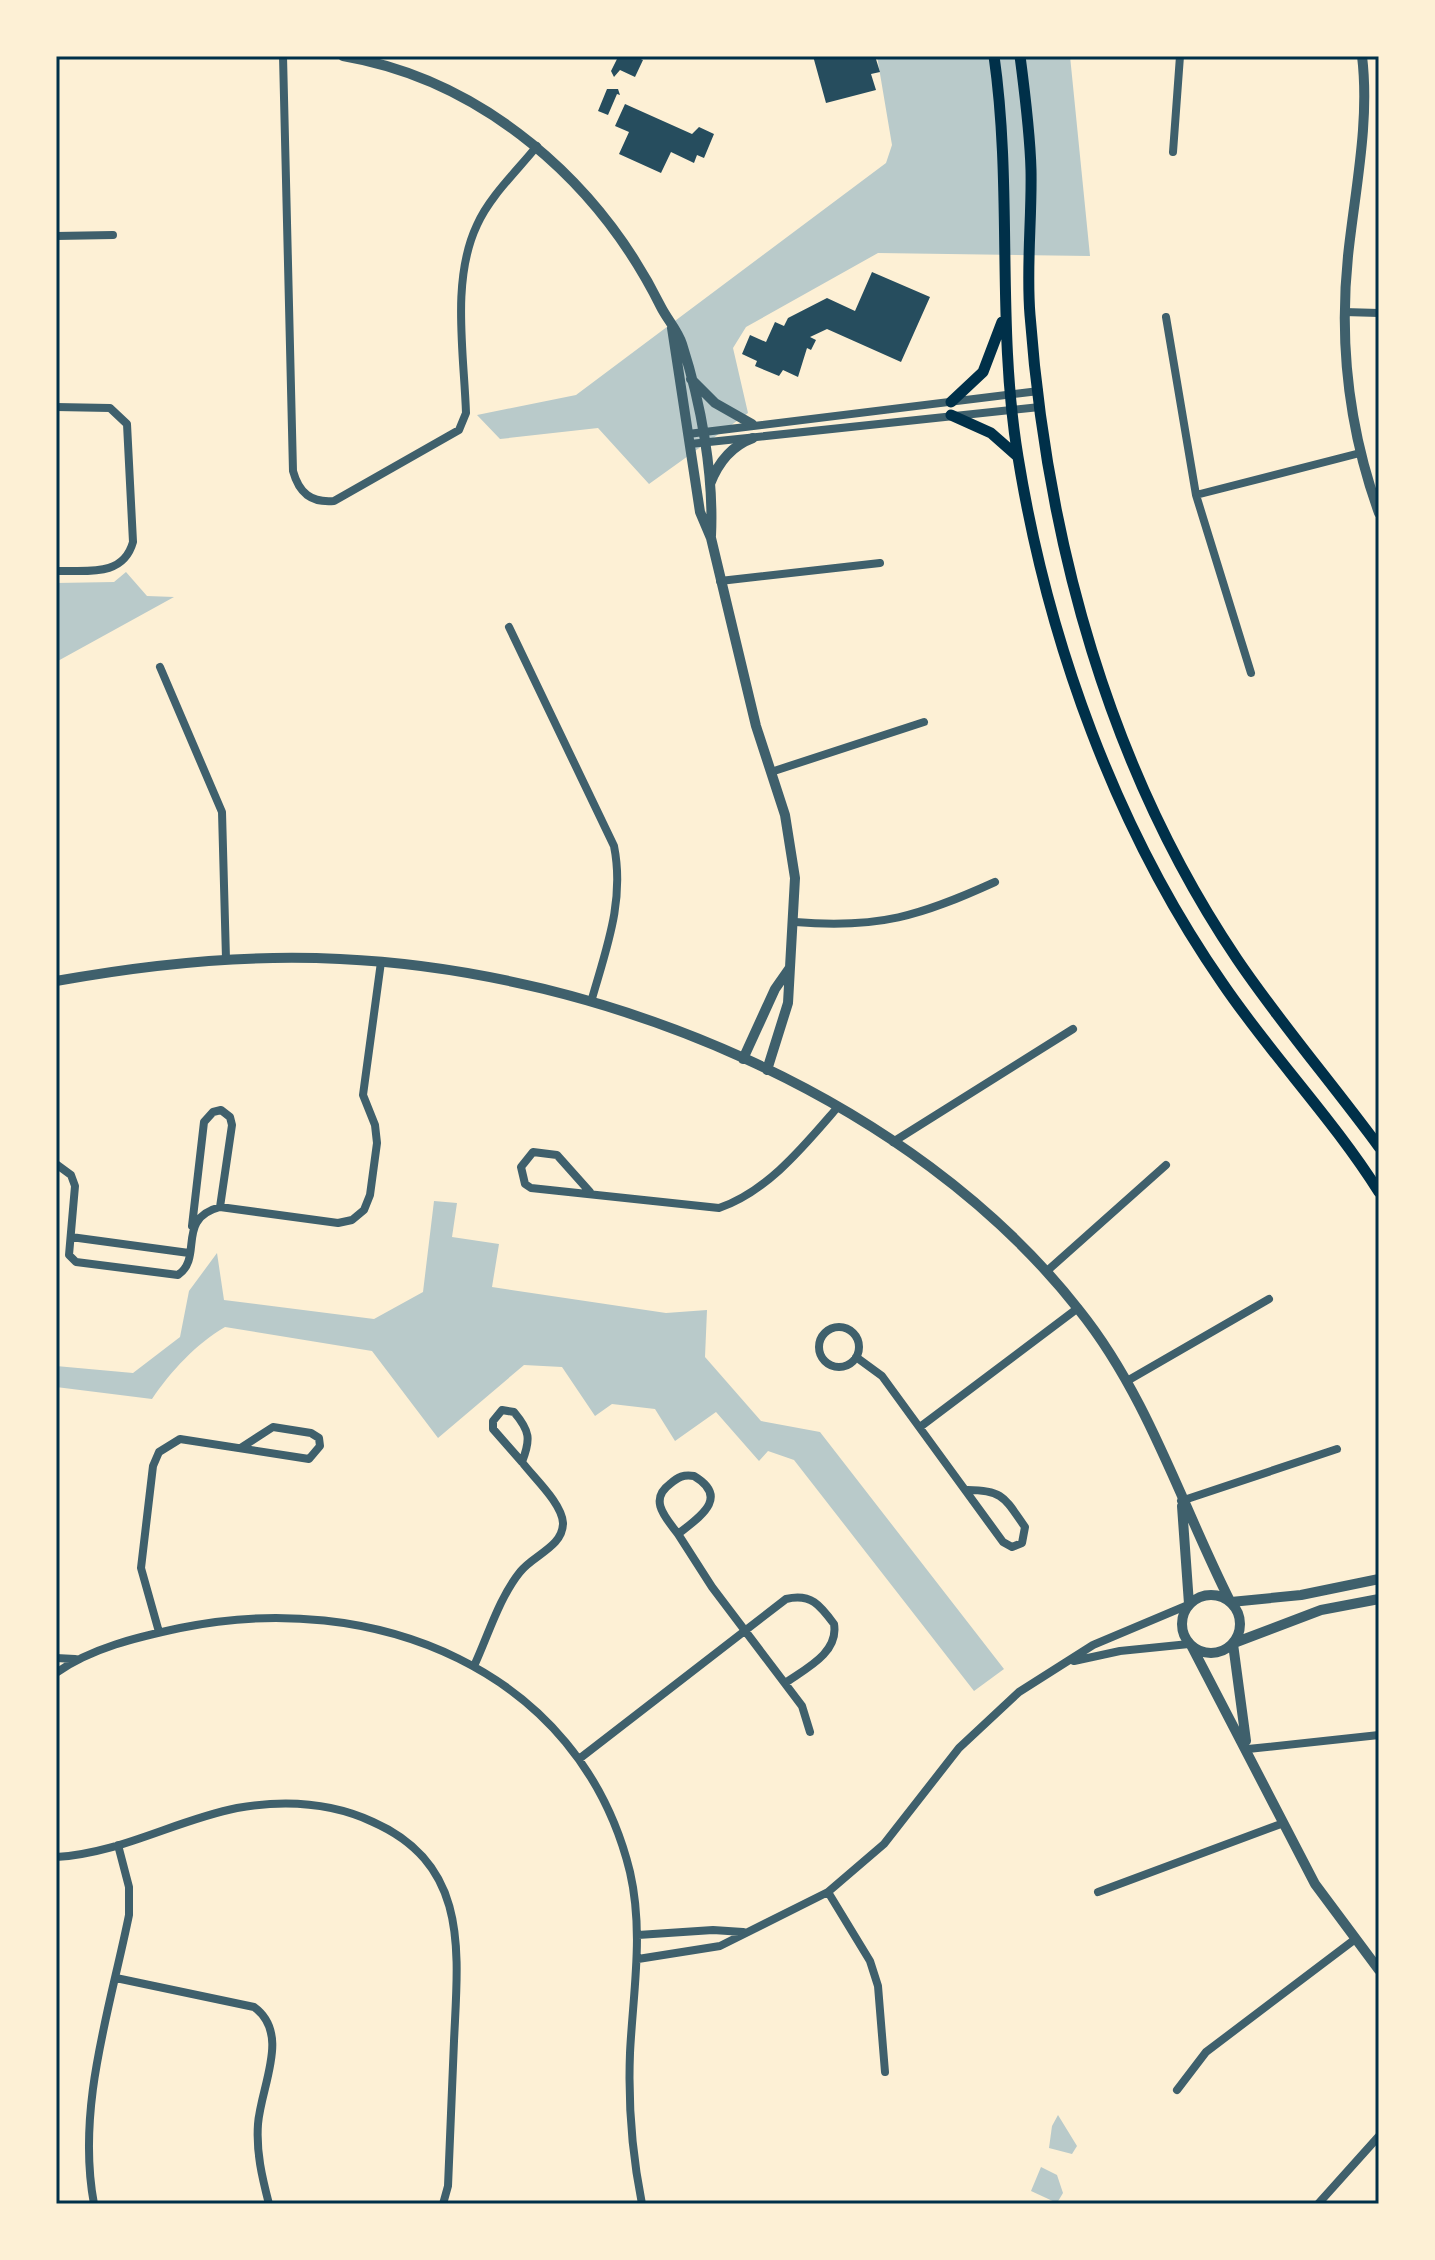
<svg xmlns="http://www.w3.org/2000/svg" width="1435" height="2260" viewBox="0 0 1435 2260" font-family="Arial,sans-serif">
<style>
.green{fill:#b9caca}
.building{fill:#264d5e}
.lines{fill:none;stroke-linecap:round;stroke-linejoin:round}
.minor{stroke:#3f606c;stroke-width:8}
.tertiary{stroke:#3f606c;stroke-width:10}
.secondary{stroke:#003049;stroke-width:11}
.neatline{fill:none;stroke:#003049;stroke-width:3}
</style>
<rect width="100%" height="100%" fill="#fdf0d5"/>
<!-- green -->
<path class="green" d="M877,56h193l20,200 -212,-3 -132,74 -13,21 15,65 -99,71 -51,-56 -98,11 -23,-24 99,-20 310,-232 6,-18z
M126,572l21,24 27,1 -118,65v-79l58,-1z
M434,1201l23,2 -5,34 47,7 -7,43 174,26 41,-3 -2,47 56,64 59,11 184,237 -30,22 -180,-231 -26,-9 -9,10 -43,-49 -41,29 -20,-32 -43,-5 -17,12 -33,-49 -38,-2 -86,73 -66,-87 -147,-24c-29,17 -54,44 -73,72l-96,-12v-21l77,7 47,-36 9,-46 28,-38 7,47 150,19 49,-27z
M1058,2115l19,31 -5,8 -23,-6 3,-22z
M1041,2167l16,8 6,18 -6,10 -26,-12z"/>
<!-- building -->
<path class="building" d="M611,56h23l9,4 -8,17 -15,-7 -6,7 -3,-6 6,-12z
M813,56h62l5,16 -9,2 5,16 -50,13z
M607,89h11l2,6 -3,-1 -9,21 -10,-4z
M625,104l67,30 7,-7 15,7 -10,24 -7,-3 -3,8 -23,-11 -10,21 -42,-19 10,-22 -14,-6z
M872,272l58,25 -29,65 -74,-33 -17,8 6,3 -5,10 -4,-2 -9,29 -15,-7 -4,6 -24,-10 2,-5 -15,-7 8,-19 16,7 9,-20 9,4 4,-8 39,-20 28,13z"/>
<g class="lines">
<!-- minor -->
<path class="minor" d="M283,56l10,415c6,22 18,32 41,30l125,-71 7,-17c-2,-60 -15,-133 11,-188 13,-29 40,-54 60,-79
M1173,152l7,-96
M56,236l57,-1
M1344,312l35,1
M1166,317l30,178 55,178
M56,407l54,1 17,16 6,118c-10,36 -47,28 -77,29
M688,434l351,-43
M690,444l350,-37
M1196,495l164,-42
M720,581l160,-18
M509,627l105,219c11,55 -8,103 -23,156
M160,667l62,145 4,147
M771,772l153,-50
M795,922c84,7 125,-6 200,-40
M893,1142l180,-113
M56,1164l15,11 4,11 -6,69 7,7 102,13c26,-18 -3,-56 42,-68l118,16 14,-3 12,-10 6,-15 7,-52 -2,-18 -12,-30 18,-133
M590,1192l-33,-37 -24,-3 -12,15 4,17 6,4 188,20c49,-17 85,-62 118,-100
M192,1226l12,-104 9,-10 8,-2 9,7 2,8 -12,82
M71,1237l118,16
M1047,1271l119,-106
M819 1347a20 20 0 1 1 40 0a20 20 0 1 1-40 0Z
M856,1357l26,19 121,166 9,5 10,-4 3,-16c-20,-28 -21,-37 -57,-37
M1127,1381l142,-82
M920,1427l158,-119
M1181,1501l156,-52
M678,1534c-12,-16 -30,-34 -8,-50 8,-7 14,-10 24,-8 37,22 4,42 -16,58l34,53 90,119 8,26
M159,1632l-18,-64 12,-102 6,-14 21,-13 129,20 11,-13 -1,-8 -8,-5 -38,-6 -31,20
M56,1658l19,1
M1074,1661l46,-10 69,-7
M474,1666c14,-30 25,-68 46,-94 13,-17 43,-25 43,-49 -1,-20 -30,-46 -41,-61 9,-23 8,-31 -8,-50l-12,-2 -9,11v8l29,33
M56,1673c35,-25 82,-36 124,-45 192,-40 400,40 450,244 14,61 3,120 0,181 -2,51 2,101 12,151
M1248,1749l131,-14
M579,1759l207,-160c25,-6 34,6 48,25 5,29 -29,45 -49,59
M56,1857c63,-3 120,-37 181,-49 46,-8 93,-6 136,14 97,43 85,130 81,219 -2,48 -4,97 -6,145l-5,18
M828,1892l42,69 8,25 7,86
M1098,1892l183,-68
M638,1935l75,-5 30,2
M638,1959l82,-13 108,-54 56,-48 75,-96 60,-56 74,-47 95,-40
M116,1978l138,29c37,27 7,78 4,117 -2,28 4,53 11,80
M1177,2090l29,-38 148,-112
M94,2204c-18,-96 16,-195 35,-289v-28l-11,-42
M1318,2204l61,-68"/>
<!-- tertiary -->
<path class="tertiary" d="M343,56c141,24 256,126 318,251 6,12 17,24 21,37 19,59 32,130 29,192
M1362,56c8,66 -7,134 -14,200 -9,87 1,174 31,257
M672,328l28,184 11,26 45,188 29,89 10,63 -7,125 -21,67
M691,379l24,24 37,21
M710,484c8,-21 21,-38 43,-46
M56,981c94,-17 188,-27 284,-22 265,12 572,138 739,351 69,86 102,194 151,291
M743,1059l32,-70 14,-20
M1182,1506l7,98
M1182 1624a29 29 0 1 1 58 0a29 29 0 1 1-58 0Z
M1231,1602l70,-7 78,-16
M1234,1643l87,-33 58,-11
M1233,1644l13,97
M1191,1645l124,239 64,86"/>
<!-- secondary -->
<path class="secondary" d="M994,56c19,133 2,268 24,401 30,185 98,373 205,527 49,72 110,135 156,208
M1020,56c5,38 10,76 11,114 1,49 -5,97 -1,145 17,227 79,454 207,644 44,65 95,124 142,188
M951,402l32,-30 19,-50
M951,415l40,18 26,23"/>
</g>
<!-- border -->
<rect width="1435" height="2260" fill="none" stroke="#fdf0d5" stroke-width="116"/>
<rect x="58" y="58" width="1319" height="2144" class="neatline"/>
</svg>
